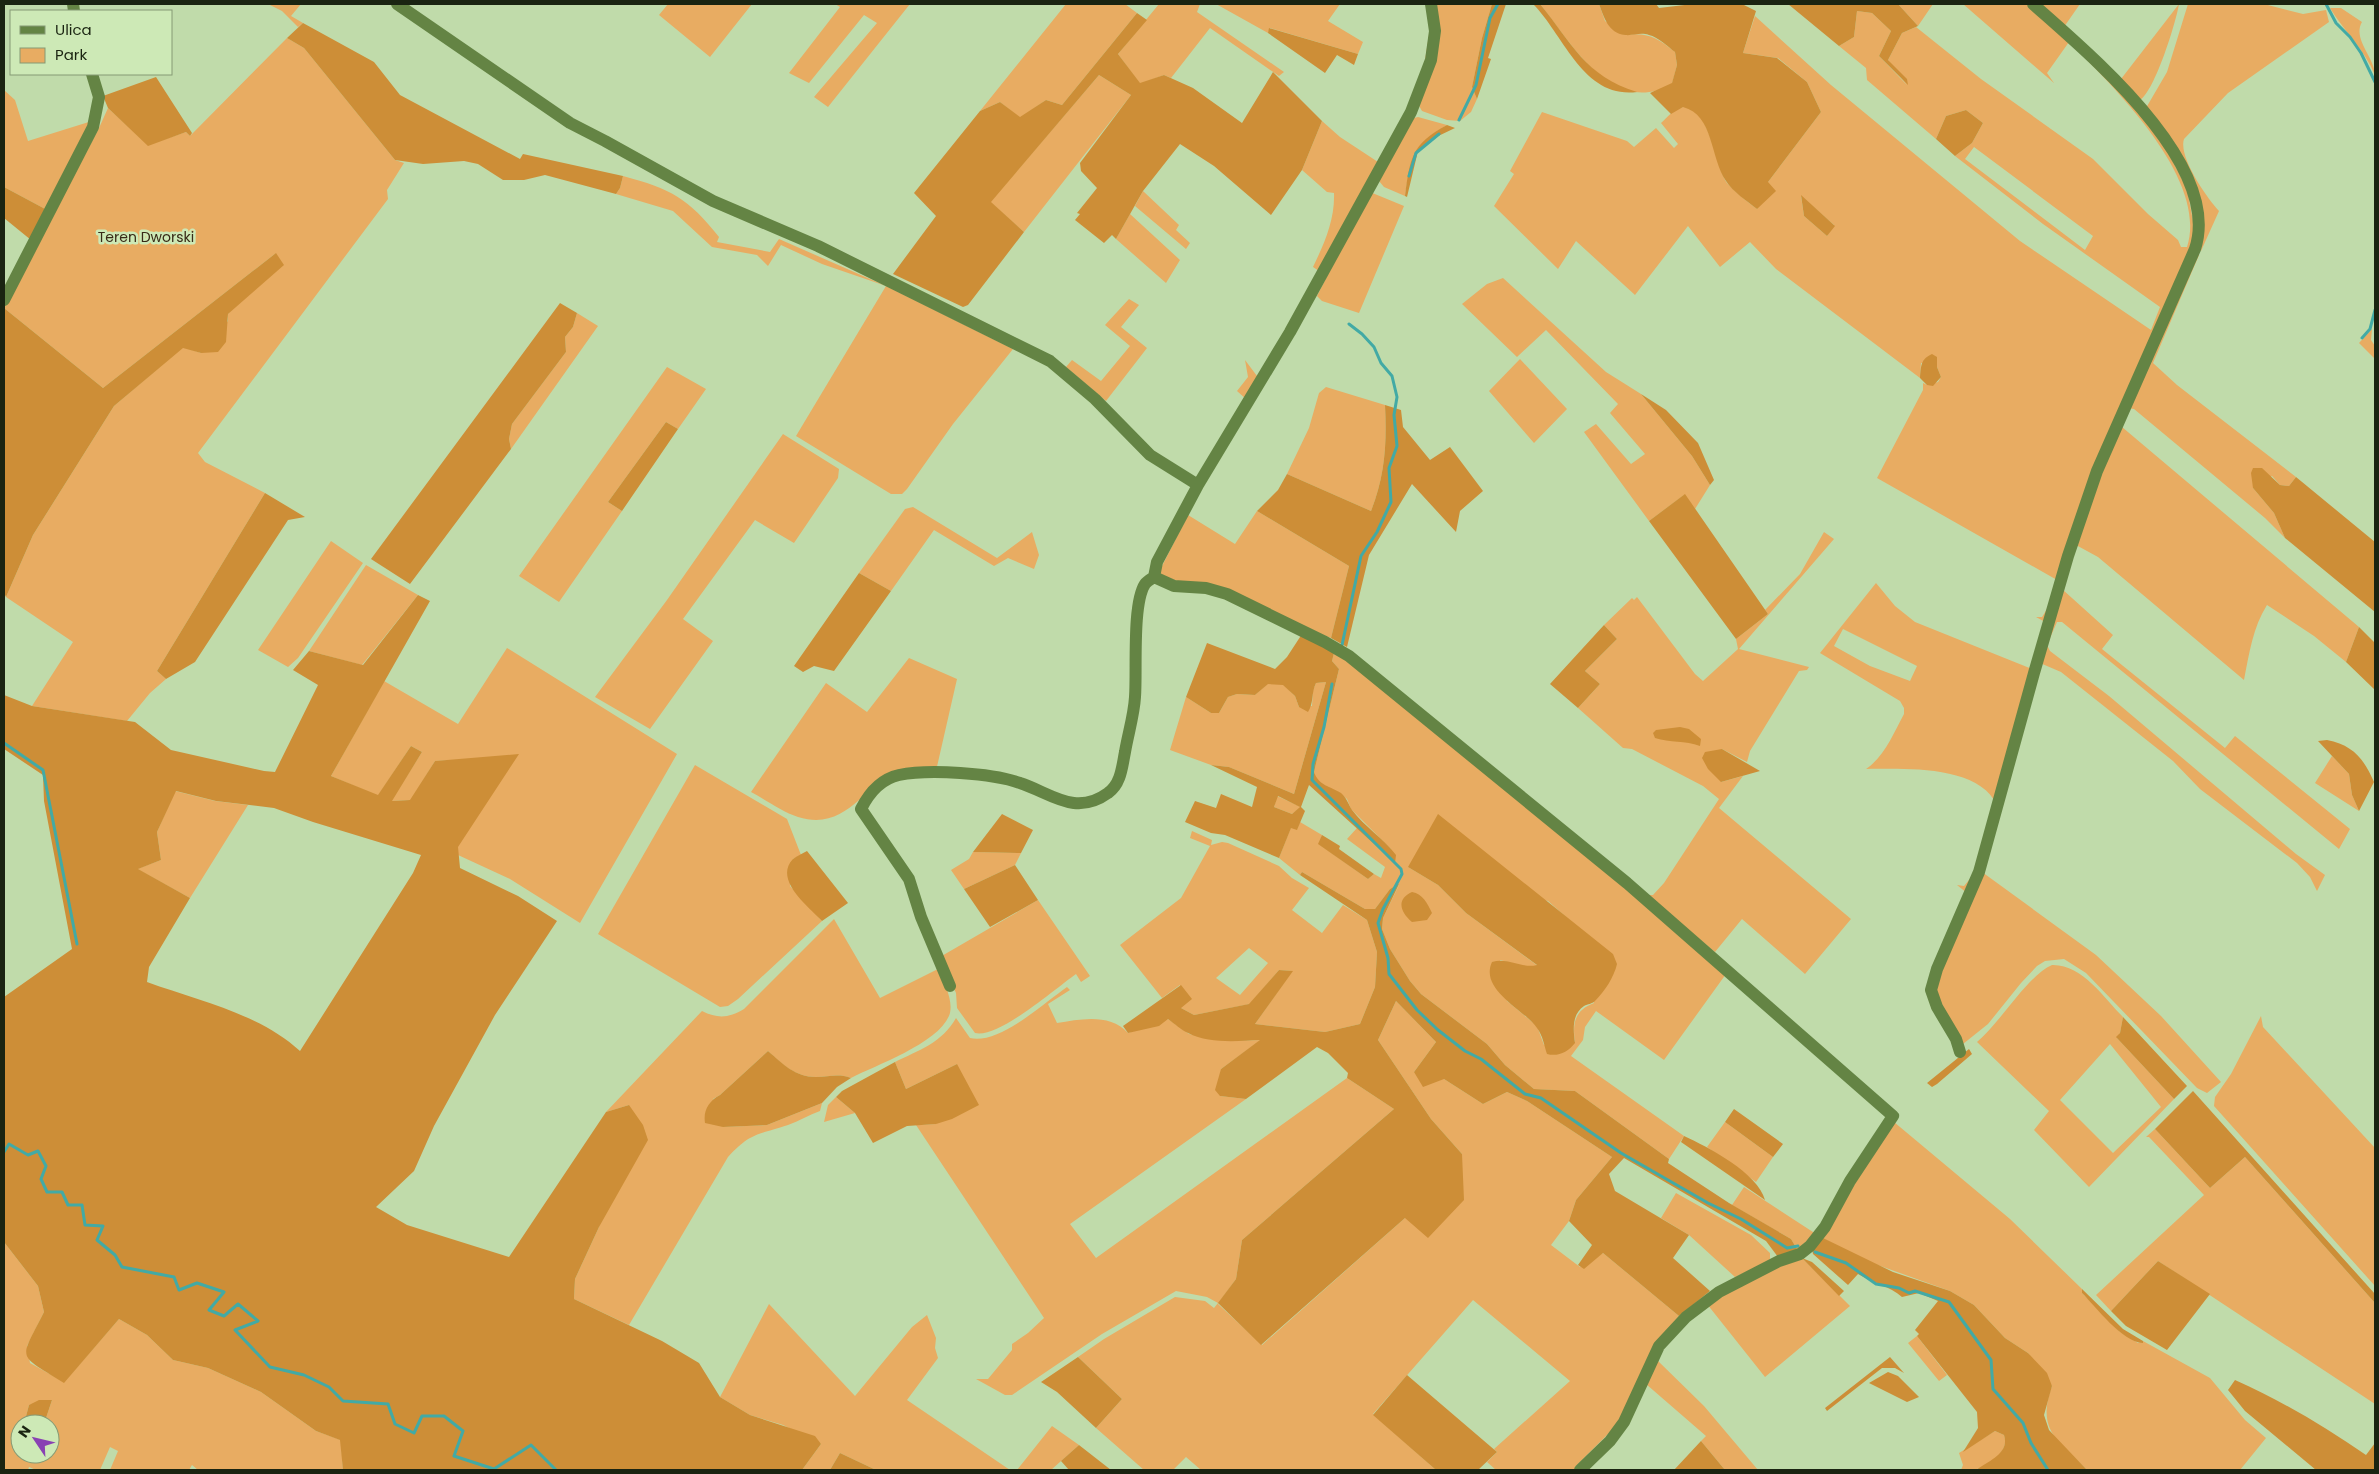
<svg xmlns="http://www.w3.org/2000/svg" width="2379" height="1474" viewBox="0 0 2379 1474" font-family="Poppins,sans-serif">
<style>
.green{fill:#e8ac62;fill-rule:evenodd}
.forest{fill:#cd8e37;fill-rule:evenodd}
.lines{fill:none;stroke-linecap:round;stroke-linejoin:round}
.stream{stroke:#42aaa5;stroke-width:3}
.minor{stroke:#648444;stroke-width:12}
.labels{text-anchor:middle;stroke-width:5;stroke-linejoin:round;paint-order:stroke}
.park-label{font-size:14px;fill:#382917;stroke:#cde9b6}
</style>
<rect width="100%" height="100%" fill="#c0dbaa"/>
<!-- green -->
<path class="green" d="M268,4h33l-10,12 12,7 -5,4 -16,-16z
M668,4h84l-42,53 -51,-42z
M835,4h75l-82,103 -14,-10 63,-74 -13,-8 -55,68 -20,-10 51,-66z
M1066,4h59l12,9 -75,92 -16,-5 -26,18 -20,-16 -20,9z
M1159,4h41l-3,8 87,60 -5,4 -69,-48 -39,50 -7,-3 -24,9 -22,-30z
M1216,4h124l-12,17 35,21 -5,12 -88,-26 -2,5z
M1434,4h58l-10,34 -10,49 5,12 -6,13 -11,9 -13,-1 -25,-9 -4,-7z
M1540,4h59l6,17 20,14c24,-3 32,3 50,17l2,13 -5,19c-60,34 -101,-42 -132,-80z
M1898,4h35l-15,22z
M1963,4h65l42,36 87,91 30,58 9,48 -42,96 -109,289 -9,-5h6l5,-8 10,-29 -180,-102 46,-88v-7l4,2 11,-3 3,-5 -4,-10 -16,-4 -1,15 -144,-109 -26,-27 -30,25 -32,-41 -53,69 -59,-54 -18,28 -64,-63 20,-32 -4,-3 32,-59 85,29 7,6 22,-19 18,20 4,-4 -17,-21c6,-5 13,-15 22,-16 27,-3 32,61 45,77 8,9 20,18 29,25l11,-27 53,-70 -14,-30 -29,-24 -35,-5 12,-37 76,69 189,156 131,89 9,-23 -117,-83 -88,-68 17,-13 11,-20 -17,-13 -20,6 -10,23 -69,-59 -1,-12 -27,-22 15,-9 3,-26 15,2 19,18 -12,25 28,29 -19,-25 14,-27 14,-6 65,52 112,80 55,55 30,26 3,7h6c22,-68 -74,-161 -118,-205l-22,31 7,10zM1974,147l119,89 -8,14 -120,-91zM1801,196l33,29 -7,11 -23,-20z
M2037,4h43l-16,23z
M2179,4c-3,18 -24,87 -39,96l-19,-21z
M2188,4h76l39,10 23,-4 3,12 -101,71 -44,46c-6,18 23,59 35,72l-18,40 -2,-3 2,-36 -55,-104 21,-36z
M2330,8h11l21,14c-10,17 13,36 13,53 -11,-26 -31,-44 -45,-67z
M287,38l17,10 91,112 9,3 -17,27 1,9 -190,254 7,9 60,31 -108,178 9,8 -16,14 -23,28 -95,-15 41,-64 -67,-45 27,-62 81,-129 69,-59 18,6 27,-32v-7l48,-61 -173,135 -99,-80 95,-180 9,-20 40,37 38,-13 4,4z
M1099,75l32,20 -107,137 -34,-30z
M4,90l11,10 13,41 64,-20 -45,89 -43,-23z
M1418,117l29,8c-33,18 -37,36 -42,71l-21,-9 -5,-6 35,-63z
M1322,121l18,16 38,25 -59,109 -6,-4c11,-23 22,-47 21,-74l-7,-1 -25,-22z
M623,176c48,13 65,22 96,61l-2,5 53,10 9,-13 107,47 127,63 -60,75 -46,65 -5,5h-11l-95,-58 90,-150 -64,-22 -41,-19 -13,21 -11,-11 -45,-8 -39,-36 -57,-17 4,-6z
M1143,191l36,34 -3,5 14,13 -4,6 -51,-43z
M1370,192l34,14 -45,107 -37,-12 -5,-5z
M1130,214l50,46 -14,23 -50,-44z
M2197,254l2,1 -46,108 24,22 119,92 -7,9 -9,-1 -8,-9 -19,12 21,25 11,25 -20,-20 -131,-109 -7,-1z
M1503,278l103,94 35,22 51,62 18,29 -15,24 -11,-14 -35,26 -65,-89 12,-8 35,40 14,-10 -35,-41 8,-9 -72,-74 -29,27 -55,-53 25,-20z
M1129,299l10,6 -18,22 26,21 -41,53 -40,-34 6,-7 29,21 29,-35 -25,-21z
M577,313l21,13 -87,123 -2,-10 3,-15 54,-72 -1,-15 8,-10z
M2372,329l-1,11 4,6v13l-16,-16z
M1520,359l47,50 -33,34 -45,-52z
M1245,360l15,20 -13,20 -10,-9 11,-14z
M667,367l39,22 -28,40 -12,-7 -58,80 14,9 -63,91 -40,-26z
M1326,387l59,18c2,38 0,71 -14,106l-84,-37 22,-46 10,-35z
M2122,427l237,200 -13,35 -32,-26 -47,-31c-14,22 -18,49 -23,75l-146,-123 -22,-12 21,-67z
M783,434l56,35 -1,9 -44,65 -39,-23 -72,99 30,22 -63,88 -55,-32 72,-97z
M913,507l84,51 35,-26 7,23 -5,14 -26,-11 -14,8 -60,-36 -43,61 -32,-18 46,-64z
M1257,511l92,55 -18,72 -170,-63 -1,-5 28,-55 47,29z
M1824,532l10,7 -95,110 70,18 -2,3 -8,1 -49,80 -3,11 -25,-13 -1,33 22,-6 -24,32 132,111 -46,55 -63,-55 -27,33 -69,-57h7l11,-12 55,-84 -16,-13 -71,-37 -9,-1 -45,-40 22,-24 -15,-13 32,-32 -13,-14 28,-27 2,2 3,-3 58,77 8,7 35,-32 -2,-10 32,-25 -3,-4 35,-36z
M331,541l32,22 -65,95 -10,9 -30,-17z
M366,565l52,30 -56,70 -53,-14z
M1876,583l19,23 20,16 117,47 -23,76 -9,44 -33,104 -10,-8 7,1 9,-11 21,-75c-22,-35 -91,-31 -128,-31 19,-13 27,-35 38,-55v-6l-4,-7 -80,-48zM1843,629l74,37 -7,15 -40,-15 -36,-20z
M2062,589l51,46 -11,14 123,99 10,-12 115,93 -11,20 -277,-227h-5l-10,23 3,6 59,45 187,158 29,21 -8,16 -7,-14 -13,-14 -97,-74 -27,-28 -112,-89 -21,-9z
M507,648l170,106 -97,169 -70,-44 -52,-24 -4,-95 -19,1 -24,39 -20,1 31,-49 -11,-6 -33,50 -47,-20 53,-95 74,43z
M1334,653l10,5 314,255 68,61 -62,86 -68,-49 -11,16 -2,13 -12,16 113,80 -15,23 -94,-68 -41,-2 -29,-24 -18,-21 -66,-50 -11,-13 -20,-32 -8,-20 1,-11 16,-33 -9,4 -15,20h-10l-63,-37 -2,3 -21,-17 12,-31 6,2 3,-7 22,13 -3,9 49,35 6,-5 7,4 4,-11 -38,-28 10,-11 38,35 -4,-14 -40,-40 -4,-10 -7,-6 -16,-7 -8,-7 -2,-7 25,-103 -7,-8zM1408,867l140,34 26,23 20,79c-19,7 -22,20 -19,39l-31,3 -7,-19 -30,-25 -7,-41 27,7 11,-1 -72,-53 -28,-28z
M909,658l48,21 -21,92c-10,0 -25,-3 -35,0 -39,14 -54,61 -103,46 -16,-5 -32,-17 -47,-25l75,-109 41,29z
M1326,682l-32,112 -65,-27 -18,-2 -41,-15 16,-53 25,16h8l9,-16 9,-3 18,1 12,-11h16l12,12 4,11 13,-1 1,-16 3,-7z
M2332,756l17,18 3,21 7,16 -44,-28z
M695,765l92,54 14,36 -8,4 -3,27 32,35 -84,78 -10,7 -8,1 -122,-73z
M175,791l40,10 33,4 -58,93 -53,-29 24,-9 -4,-28z
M1277,796l24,11 -9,7 -18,-7z
M1192,831l20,9 -1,5 11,-3 6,1 51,23 13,12 17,10 -17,22 30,23 21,-28 24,15 10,32 -2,35 -15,37 -35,8 -70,-8 37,-53 -13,-1 -29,34 -56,11 -13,-7 -1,-23 -18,13 -42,-53 61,-47 29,-52 -20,-8zM1249,948l19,15 -28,32 -24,-17z
M973,852l48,1 -6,12 -51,24 -13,-19 18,-11z
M1982,872l114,83 65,61 60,66 -14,11 -10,-5 -111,-115 -22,-14 -19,2 -8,5 -16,17 -33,41 -25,20 -27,-45 3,-30z
M1038,900l52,76 -9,6 -5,-8c-20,14 -78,65 -101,59l-18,-25 -1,-15 -16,-36z
M834,919l46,79 58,-29c6,13 15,30 12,44 -8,29 -74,52 -99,65 -13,-5 -22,-1 -35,-1 -21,0 -34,-13 -48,-26l-48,44 -7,4 10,28 44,-2 55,-22 -2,8c-11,4 -21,10 -32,14 -30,10 -37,7 -60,32l-99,168 -55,-26 1,-20 24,-52 30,-122 -23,7 96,-101c16,8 27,7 42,-2z
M2052,965c30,-1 52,33 71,52l-3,16 -3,5 57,61 -85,88 -55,-57 15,-19 -72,-69c24,-20 50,-66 75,-77zM2110,1044l51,63 -48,46 -53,-53z
M1067,987l3,3 -22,14 9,19c24,-4 53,-10 71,10l40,-14 21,15 44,7 28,-1 -40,29 -1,27 26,3 -176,125 26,34 251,-180 47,31 -152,131 -6,39 -18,25 44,41 143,-127 57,-64 -31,-35 -53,-79 18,-39 40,41 -22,30 30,7 39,25 24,-12 20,9 85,56 -36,43 -7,21 -18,24 29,22 23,-14 76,63 -59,106 -45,45v3h-79l-9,-8 10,-10 -3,-3 76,-68 -97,-81 -100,114 63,56h-235l-15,-13 -13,13h-29l-48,-42 26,-29 -44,-42 26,-18 71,-42 30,4 9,7 4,-5 -11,-6 -31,-6 -74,43 -90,61h-7l-29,-16h12l24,-29v-6l16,-11 16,-15 -128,-193 20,-1 21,-60 -51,25 -11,-27c24,-12 47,-19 61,-44l14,20c29,7 74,-35 97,-51z
M2261,1016l2,11 112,121v138l-161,-180 1,-9 16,-23z
M836,1097l19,16 -31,9 4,-17z
M1725,1122l48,35 -17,25 -49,-35z
M1894,1122l116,97 72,70v4l37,38 19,12 5,-2 67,37 35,42 21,18 -26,32h-153c-29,-30 -51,-39 -35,-84l-24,-33 -23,-15 -31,-33 -24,-14 -89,-32 -40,-22z
M2155,1129l55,59 35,-31 130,146v101l-217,-143 -47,50 -15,-16 108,-100 -55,-58h-3z
M1744,1187l72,47 -19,15 -6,-10 -59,-34z
M1676,1193l75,42 19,18v8l-35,16 -46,-42 -28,-17z
M4,1242l34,44 6,26 -17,34 3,17 34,19 55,-63 28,16 26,25 35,8 53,24 55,39 25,9 2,30h-145l-6,-5 -3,5h-79l8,-19 -8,-4 -10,23h-64l-7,-3 -1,3h-24zM52,1400l-8,24h6v30h-30v-30h4l5,-19z
M1802,1258l48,48 -85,71 -58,-73 45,-27z
M769,1304l86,92 57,-69 15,-12 9,23 -1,10 3,10 -31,42 103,70h-134l-36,-17 -10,17h-28l19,-26 -38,-19 -33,-10 -30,-18z
M1917,1336l30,39 -8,6 -31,-38z
M1656,1359l48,47 54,64h-33l-24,-29 5,-5 -60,-52z
M1052,1426l27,19 -28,25h-34z
M1995,1431l9,4c6,16 -13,29 -27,34 -4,2 -11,1 -16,1l2,-5 -4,-12z"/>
<!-- forest -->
<path class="forest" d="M1492,4h14l-18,54 3,1 -14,40 -5,-12 10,-49z
M1533,4h7c32,39 45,72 97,88 -54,7 -73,-57 -104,-88z
M1599,4h57l3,4 34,-4h49l14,7 -13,42 34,5 30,24 14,30 -53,70 8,9 -19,18c-10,-8 -24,-17 -31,-28 -16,-23 -12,-66 -43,-74l-12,7 -21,-21 22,-10 5,-18 -2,-13c-8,-6 -17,-15 -26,-17 -9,-3 -16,1 -24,0 -17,-2 -21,-18 -26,-31z
M1788,4h110l20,22 -16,7 -14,27 19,19 1,6 -29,-29 12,-25 -19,-18 -15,-2 -3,26 -15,9z
M1137,13l10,7 -29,34 22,29 24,-8 29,13 49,35 31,-51 49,49 -20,49 -31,45 -57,-49 -34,-22 -37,47 -27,48 -4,-4 -8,8 -29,-23 5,-6 -3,-1 20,-25 -16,-17 -1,-8 51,-68 -32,-20 -108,127 33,30 -56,73 -5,2 -70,-33 43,-58 -22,-23 66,-82 20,-9 20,15 26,-17 16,5z
M303,23l71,39 26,33 120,64 3,-5 100,22 -3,12 -4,6 -71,-19 -21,5h-21l-25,-16 -14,-3 -41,3 -28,-4 -91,-112 -17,-10z
M1269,28l89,26 -4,11 -17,-10 -12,18 -57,-40z
M156,77l36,56 -2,3 -4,-4 -38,14 -40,-38 -5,-12z
M1966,110l17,13 -11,20 -17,13 -19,-17 10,-23z
M1447,125l8,3 -23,11 -14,12 -11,46 -2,-1c5,-37 6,-52 42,-71z
M4,187l43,23 -16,30 -27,-22z
M1801,195l34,31 -8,10 -23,-20z
M276,253l8,12 -56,49 -2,28 -8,10 -17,1 -18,-5 -69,58 -81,129 -27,62 -2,-4v-285l99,80z
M560,303l17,10 -4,14 -8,10 1,15 -54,72 -3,15 2,10 -101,135 -39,-25z
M1932,354l5,3v10l4,10 -8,9 -6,-1 -7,-7c1,-13 1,-19 12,-24z
M1641,394l25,16 32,33 16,37 -4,5 -18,-29z
M1385,405l16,5 2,17 27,33 20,-13 33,44 -23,20 -4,21 -44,-48 -43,71 -22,92 -16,-9 18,-72 -92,-55 21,-21 9,-16 84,37c14,-35 16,-68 14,-106z
M666,422l12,7 -56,82 -14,-9z
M2253,468h9l18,17 9,1 7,-9 79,65v70l-90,-74 -11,-25 -21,-25 -2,-15z
M265,493l40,24 -17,3 -93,142 -29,17 -9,-8z
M1685,494l83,120 -32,25 -87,-118z
M859,573l32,18 -57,80 -20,-5 -11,6 -9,-6z
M418,595l12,6 -99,175 47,19 33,-49 11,6 -30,49 18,-1 25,-39 84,-7 -61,93 2,21 58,28 39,25 -62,94 -61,111 -20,45 -38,36 31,18 102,32 97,-145 23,-7 14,20 5,15 -49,87 -24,52 -1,20 88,42 37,22 21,34 30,18 65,21 6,8 -19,26h-459l-3,-30 -24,-9 -55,-39 -53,-24 -35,-8 -26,-25 -28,-16 -55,64c-48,-30 -45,-21 -20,-71l-6,-26 -34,-44v-245l68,-48 -28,-148 -1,-26 -39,-26v-54l28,11 103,16 36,28 93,21 11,1 43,-87 -25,-15 16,-19 54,14zM176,791l40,10 58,7 39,14 108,33 -8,18 -113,178c-42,-38 -101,-50 -153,-69l2,-15 41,-69 -52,-29 23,-9 -4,-28z
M1604,625l13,14 -32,32 15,13 -22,24 -28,-24z
M2359,627l16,16v47l-29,-28z
M1302,634l32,19 -2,8 7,8 -25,103c5,14 16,14 27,21 6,5 7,11 11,17 12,16 31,28 44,45l-1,8 -86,-78 -8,22 4,4 -8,19 -6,-2 -12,30 -54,-23 -14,-2 -26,-11 10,-21 21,7 5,-14 31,13 5,-20 -46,-22 18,2 65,27 32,-112 -10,1c-5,10 -2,20 -8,29l-9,-5 -4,-11 -12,-11 -15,-1 -13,11 -18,-1 -9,3 -9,16h-8l-25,-16 21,-54 68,26 12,-12zM1278,796l22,11 -8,7 -18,-7z
M1680,727l9,2 12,10 -1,7c-15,-6 -30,-3 -45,-8l-2,-5 3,-3z
M2327,740c26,5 37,19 47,42l-15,29 -7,-16 -3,-21 -31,-33z
M1722,749l38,22 -39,11 -13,-13 -6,-11 3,-6z
M1002,814l31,16 -12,23 -48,-1z
M1438,814l175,140 4,10c-3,13 -12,27 -22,37 -3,3 -7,3 -11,5 -12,8 -11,23 -9,37 -7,9 -17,14 -28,11 -3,-9 -4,-18 -10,-26 -12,-18 -58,-38 -45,-66 16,-5 30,7 45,3l-71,-52 -28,-28 -30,-18z
M1322,835l18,11 -1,3 35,25 -6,5 -50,-35z
M807,851l41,52 -26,18c-13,-14 -49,-41 -29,-62 4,-3 10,-6 14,-8z
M1015,865l23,35 -48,27 -26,-38z
M1302,872l63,37h10l15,-20 9,-5 -16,34 -1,11 8,20 20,32 11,13 66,50 18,21 29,24 41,2 94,68 -1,4 61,40 62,36 6,10 -19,8 -12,-16 -142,-83 -15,16 6,17 74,44 -16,23 37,33 -31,25 -76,-63 -19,16 -6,-4 14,-20 -23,-24 7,-21 36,-43 -85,-56 -20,-9 -24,12 -39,-25 -21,8 -9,-15 22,-30 -40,-41 -18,39 53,79 31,35 2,46 -36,38 -23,-20 -144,127 -43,-42 18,-24 6,-39 152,-131 -47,-31 1,-5 -20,-20 -11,-6 -71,52 -26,-3 -5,-6 6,-21 39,-29c-22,1 -51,4 -72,-7 -7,-3 -13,-9 -20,-14l-9,7 -31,7 -5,-7 58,-41 11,14 -11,9 13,7 55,-11 30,-34 14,1 -38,53 70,8 35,-8 15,-37 2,-35 -10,-32 -67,-45z
M1412,892c11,2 15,11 20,21l-5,7 -15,2c-12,-10 -16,-23 0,-30z
M2123,1017l64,69 -13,13 -58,-62 4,-4z
M1969,1049l3,5 -35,30 -5,3 -5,-4z
M768,1051c15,13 27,26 48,26 13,0 22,-4 35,1l-14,9 -15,16 -55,22 -44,2 -18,-4c-2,-13 4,-22 15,-28z
M895,1062l11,27 51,-25 22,41 -27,14 -16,5 -29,2 -34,17 -18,-30 -19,-16 6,-6z
M2193,1091l182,203v9l-130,-146 -35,31 -55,-59z
M1734,1109l49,35 -10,13 -48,-35z
M1684,1136c24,11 74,37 81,64l-84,-58z
M1821,1237l72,35 57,19 24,14 31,33 23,15 19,20 5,13 -8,29 5,15 38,40h-111c13,-9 34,-17 28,-35l-9,-4 -32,21 15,-24 -1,-16 -60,-76 2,-2 -4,-4 23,-29 -19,-8 -17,4c-12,-11 -30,-14 -44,-23l-10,11 -35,-31 -1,-5z
M1802,1258l10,4 32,29 -5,5z
M2158,1261l52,33 -43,56 -41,-24 -15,-15z
M2082,1289l41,40 20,12v2c-21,-1 -47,-36 -61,-50z
M1078,1357l44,42 -26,29 -39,-36 -16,-10z
M1890,1357l14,16 -9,-5h-13l-55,43 -2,-3z
M1888,1372l10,4 21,21 -12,5 -38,-19z
M1407,1375l90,77 -19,18h-42l-63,-55z
M2235,1380c47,21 89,46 131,75l9,-12v27h-59l-71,-59 -17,-21z
M39,1400h13l-8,24h-20l5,-19z
M1701,1441l24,29h-51z
M1079,1445l32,25h-42l-8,-9z
M840,1453l36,17h-46z"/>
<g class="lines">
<!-- stream -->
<path class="stream" d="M2326,4l10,19 14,14 11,16 14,29
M1459,120l17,-35 14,-67 8,-14
M1409,176l7,-23 23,-19
M2362,338l8,-9 5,-19
M1342,645l19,-89 16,-24 14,-30 -2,-34 8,-22 -3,-31 3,-18 -5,-21 -11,-13 -7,-16 -12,-13 -13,-10
M1332,684l-8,43 -11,37 -1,16 89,89 1,5 -19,35 -5,14 10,35 1,16 28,36 21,20 27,21 16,8 44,35 16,4 80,55 87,50 33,16 46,29 11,-2
M4,743l39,27 34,174
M4,1152l5,-8 19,11 10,-4 8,15 -5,13 6,13h15l6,13h14l3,20 18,1 -6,14 18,15 7,12 52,10 5,13 18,-7 27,9 -15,18 15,6 14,-12 20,17 -23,9 35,37 34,8 25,12 14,14 45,3 7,20 19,9 8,-17h22l19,15 -9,25 40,13 37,-24 25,25
M1815,1252l31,11 30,21 23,4 10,5 6,-2 34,11 42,58 2,29 30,34 8,20 17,27"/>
<!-- minor -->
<path class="minor" d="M73,4l1,7
M397,4l173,119 35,18 108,60 105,45 232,115 45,38 55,56 48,30
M4,300l89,-173 6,-30 -7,-23
M1154,577l20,9 32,2 21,6 98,48 24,14 278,227 266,233 -43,65 -25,46 -15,19 -10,8 -21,7 -60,31 -33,25 -27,29 -35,76 -14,19 -30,29
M1154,577l3,-15 41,-77 92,-153 121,-220 20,-52 4,-29 -4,-27
M950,986l-29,-69 -12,-38 -48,-70c8,-16 20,-30 38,-34 30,-6 93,-2 121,8 31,10 55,34 88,10 13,-9 14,-26 17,-41 3,-18 9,-37 10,-55 2,-26 -3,-93 10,-113 2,-3 6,-5 9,-7
M1960,1052l-4,-13 -19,-32 -6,-17 6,-21 42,-97 55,-199 34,-117 29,-85 98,-222c28,-85 -106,-195 -162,-245"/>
</g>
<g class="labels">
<!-- park labels -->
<g class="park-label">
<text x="146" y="242">Teren Dworski</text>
</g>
</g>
<!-- border -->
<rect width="2379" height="1474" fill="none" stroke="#1a2411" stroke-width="10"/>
<!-- legend -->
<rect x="10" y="10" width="162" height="65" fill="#cde9b6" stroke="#859a74"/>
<rect x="20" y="26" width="25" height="8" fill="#648444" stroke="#859a74"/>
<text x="55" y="35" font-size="15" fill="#1a2411">Ulica</text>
<rect x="20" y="48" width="25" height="15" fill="#e8ac62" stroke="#859a74"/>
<text x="55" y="60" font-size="15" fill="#1a2411">Park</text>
<!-- north arrow -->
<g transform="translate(35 1439) rotate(305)"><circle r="24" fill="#cde9b6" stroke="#859a74"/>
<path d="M0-4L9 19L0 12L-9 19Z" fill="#8941b3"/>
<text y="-8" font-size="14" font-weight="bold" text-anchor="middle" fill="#1a2411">N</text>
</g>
</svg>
